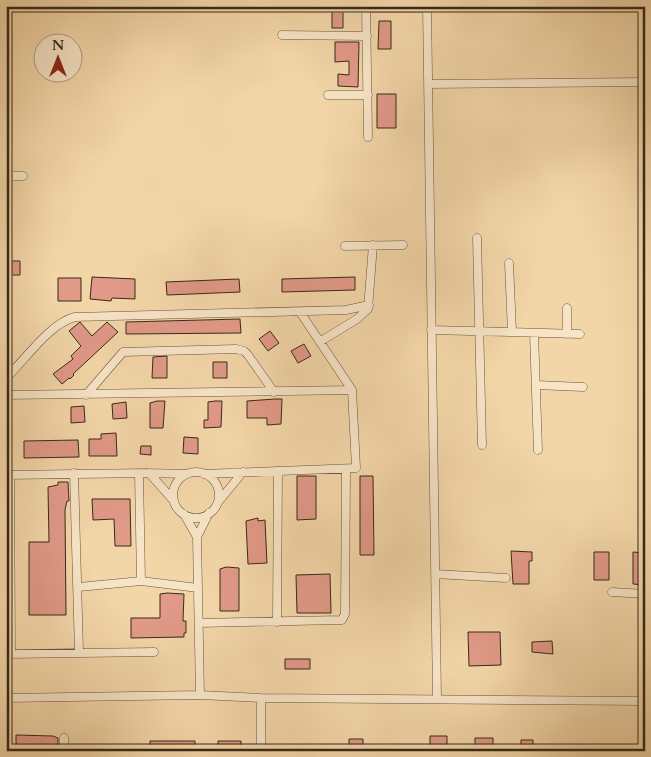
<svg xmlns="http://www.w3.org/2000/svg" width="651" height="757" viewBox="0 0 651 757" font-family="Cardo,serif">
<style>
.building{fill:#e19988;stroke:#372a19}
.lines{fill:none;stroke-linecap:round;stroke-linejoin:round}
.minor-casing{stroke:#66553d;stroke-width:9}
.minor{stroke:#f7e4c6;stroke-width:8}
</style>
<rect width="100%" height="100%" fill="#f3d6a8"/>
<filter id="stains"><feTurbulence type="fractalNoise" baseFrequency=".004" numOctaves="4"/><feColorMatrix values="0 0 0 0 .2 0 0 0 0 .09 0 0 0 0 .02 0 0 0 .5 -.17"/></filter>
<radialGradient id="worn" r=".72"><stop offset=".6" stop-color="#630" stop-opacity="0"/><stop offset="1" stop-color="#630" stop-opacity=".3"/></radialGradient>
<!-- building -->
<path class="building" d="M332,6h11v22h-11z
M379,21h12v28h-13z
M335,42h24l-1,45 -20,-1v-12l11,1v-14l-14,1z
M377,94h19v34h-19z
M12,261h8v14h-8z
M92,277l43,2v20l-23,-1 -1,3 -21,-2z
M355,277v13l-73,2v-13z
M58,278h23v23h-23z
M239,279l1,13 -73,3 -1,-13z
M240,319l1,14 -115,1v-12z
M80,322l12,14 15,-14 11,10 -45,42 1,1 -4,4 -1,-1 -7,6 -9,-10 20,-15 -2,-3 10,-10 -12,-15z
M270,331l9,12 -11,8 -9,-12z
M304,344l7,12 -13,7 -7,-12z
M167,356v22h-15l1,-21z
M213,362h14v16h-14z
M275,399h7l-1,25 -14,1v-7h-20v-17z
M157,401h8l-2,27h-13v-25z
M215,401h7l-1,26 -17,1v-8h4v-18z
M126,402l1,16 -14,1 -1,-15z
M84,406l1,16 -14,1v-16z
M116,433l1,23h-28v-17h12v-5z
M184,437l14,1v16l-15,-1z
M78,440l1,17 -55,1v-17z
M141,446h10v9l-11,-1z
M297,476h19v43l-19,1z
M360,476h13l1,79h-14z
M58,482h10l1,19h-2l-2,9 1,105h-37v-73h20l-1,-55 10,-2z
M92,499h38l1,47h-16l-1,-27 -21,1z
M258,518v3l7,-1 2,43 -19,1 -2,-43z
M511,551l21,1v9h-3v23h-16z
M594,552h15v28h-15z
M633,552l12,1v32l-12,-1z
M226,567l13,1v43h-19v-42z
M330,574l1,39h-34l-1,-38z
M167,593l17,1 -1,27h3v12h-2v4l-53,1v-20h29v-24z
M468,632h32l1,33 -32,1z
M552,641l1,13 -21,-2v-10z
M285,659h25v10h-25z
M16,735l37,1 5,2v9h-6v3l-36,1z
M430,736h17v15h-17z
M475,738h18v13h-18z
M349,739h14v12h-14z
M521,740h12v11h-12z
M150,741h45v10h-45z
M218,741h23v10h-23z"/>
<g class="lines">
<defs>
<path id="minor" d="M366,6l2,131
M427,6l10,692
M366,8h61
M282,35l85,1
M428,84l217,-2
M328,95h40
M6,176h17
M477,238l5,207
M345,246l58,-1
M509,263l3,69
M567,308v26
M431,330l149,4
M534,333l4,117
M321,341l36,-22 11,-10 5,-64
M6,378c19,-18 44,-55 69,-61l271,-7 23,-5
M536,385l47,2
M6,395l346,-5
M86,395l37,-43 113,-3 8,2 4,4 26,37
M173 495a23 23 0 1 1 46 0a23 23 0 1 1-46 0Z
M74,473l5,179
M139,473l2,108
M149,473l25,28
M204,474l152,-6 -4,-78 -52,-78
M6,475l143,-2 37,1
M10,475l1,179
M219,501l24,-29
M184,514l13,23 3,158
M197,537l12,-24
M435,574l71,4
M79,587l62,-6 57,7
M612,592l33,2
M277,622l1,-151
M199,623l143,-3 3,-6 1,-144
M8,654l146,-2
M6,698l194,-3 61,3 384,3
M64,751v-13
M261,751v-53"/>
</defs>
<!-- minor casing -->
<use href="#minor" class="minor-casing"/>
<!-- minor -->
<use href="#minor" class="minor"/>
</g>
<!-- margin -->
<rect width="651" height="757" fill="none" stroke="#f3d6a8" stroke-width="25"/>
<rect x="8" y="8" width="636" height="742" fill="none" stroke="#372a19" stroke-width="2.5"/>
<rect x="12" y="12" width="626" height="732" fill="none" stroke="#372a19"/>
<!-- north arrow -->
<g transform="translate(58 58)"><circle r="24" fill="#f7e4c6" stroke="#aa9a81"/>
<path d="M0-4L9 19L0 12L-9 19Z" fill="#8f2418"/>
<text y="-8" font-size="14" font-weight="bold" text-anchor="middle" fill="#372a19">N</text>
</g>
<rect width="100%" height="100%" filter="url(#stains)"/>
<rect width="100%" height="100%" fill="url(#worn)"/>
</svg>
